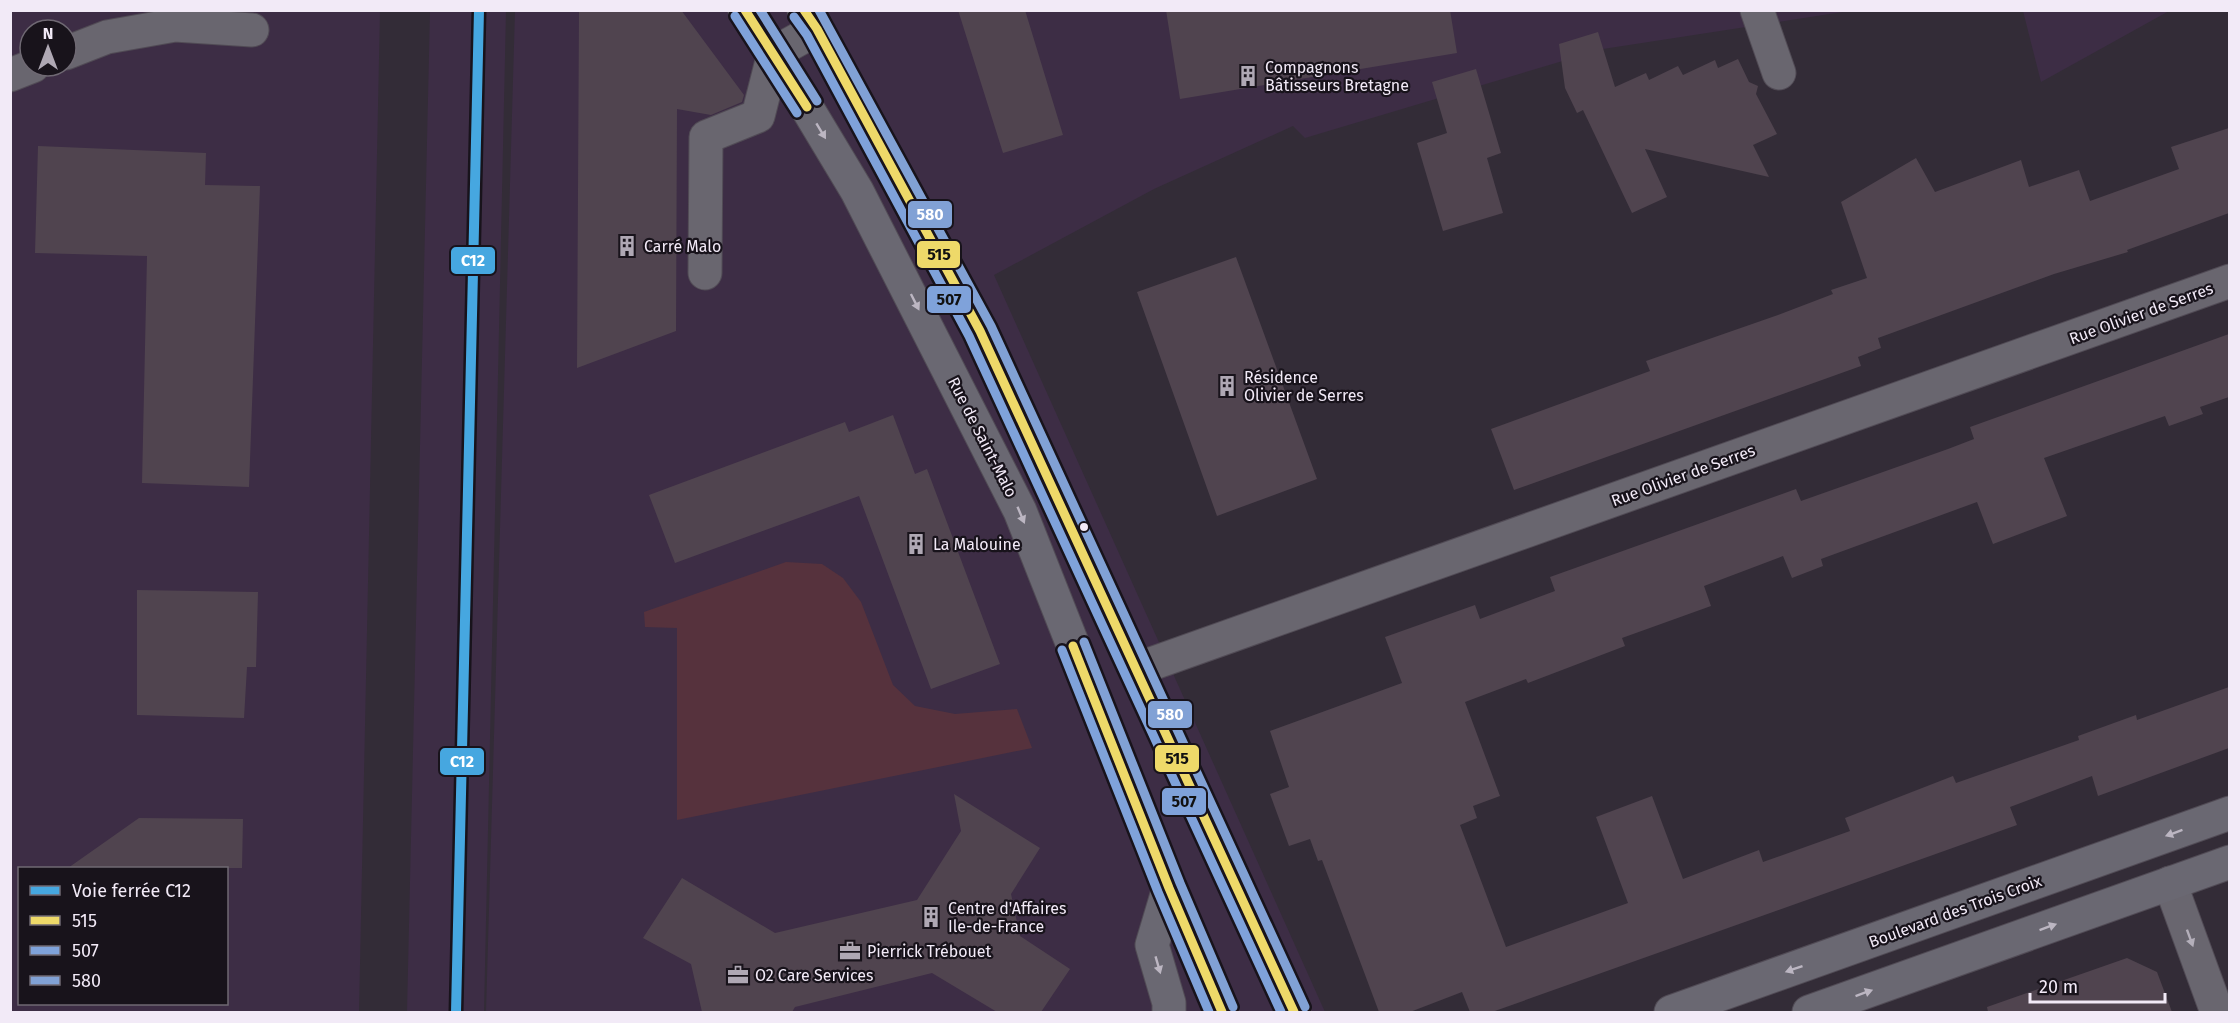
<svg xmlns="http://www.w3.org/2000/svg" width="2240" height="1023" viewBox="0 0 2240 1023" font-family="'Fira Sans',sans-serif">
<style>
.built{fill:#3d2d45;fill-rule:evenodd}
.green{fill:#56323d}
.building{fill:#50444f}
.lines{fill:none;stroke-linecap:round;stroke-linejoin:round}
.minor-casing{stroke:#514b55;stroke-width:35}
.major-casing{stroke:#514b55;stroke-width:35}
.minor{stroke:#69666f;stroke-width:33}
.major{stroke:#6a6872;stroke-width:33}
.bus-1-casing{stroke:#18131b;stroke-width:14}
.bus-2-casing{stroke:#18131b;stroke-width:14}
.bus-3-casing{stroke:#18131b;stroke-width:14}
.bus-1{stroke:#eed969;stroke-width:9}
.bus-2{stroke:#7fa2da;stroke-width:9}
.bus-3{stroke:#81a1d5;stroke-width:9}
.rail-1-casing{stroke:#18131b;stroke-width:15}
.rail-1{stroke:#46a7e0;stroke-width:10}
.oneway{fill:#bcb6c2}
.oneway2{fill:#b4afba}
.bus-dot{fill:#f2eaf7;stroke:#18131b;stroke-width:2}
.labels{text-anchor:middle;stroke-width:4.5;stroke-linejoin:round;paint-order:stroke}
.poi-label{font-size:16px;fill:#f2eaf7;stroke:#18131b;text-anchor:start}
.street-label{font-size:16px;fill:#f2eaf7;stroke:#18131b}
.line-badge{stroke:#18131b;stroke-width:2}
.badge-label{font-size:16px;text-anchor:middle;font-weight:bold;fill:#fff}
.pale-badge-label{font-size:16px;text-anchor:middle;font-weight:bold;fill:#111}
</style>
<rect width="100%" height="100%" fill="#332c37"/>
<!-- built -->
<path class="built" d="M10,11h370l-21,1001h-348zM30,30h36v36h-36zM20,868h206v136h-206z
M430,11h76l-22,1001h-77z
M515,11h1334l-246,38 -298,89 -12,-12 -139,63 -160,86 331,737h-839z
M2023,11v-1l146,1 -128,71z"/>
<!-- green -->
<path class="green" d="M786,562l36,2 21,14 18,24 32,83 22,21 40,8 62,-5 15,39 -355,72v-192l-32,-1 -1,-15z"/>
<!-- building -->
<path class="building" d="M579,10h102l63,85 -2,7 -31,13 -34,-6 -1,222 -99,37z
M958,10h67l38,125 -60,18z
M1166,10h284l7,43 -277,46z
M1598,32l17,55 31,-14 3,7 29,-14 5,9 32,-15 3,8 20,-9 11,23 9,4 -2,8 21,40 -24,11 16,32 -124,-28 22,48 -35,16 -49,-103 -6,3 -12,-25 -6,-44z
M1476,69l25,84 -14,5 16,55 -60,18 -26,-88 30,-10 -15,-51z
M2229,128v85l-102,37 1,2 -74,22 -176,64 3,10 -23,9 3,9 -347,124 -23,-61 159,-58 -4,-10 132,-46 55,-21 -2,-4 36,-12 -26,-76 75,-44 19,34 86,-32 8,27 50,-17 11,31 89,-32 -8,-22z
M38,146l168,7 -1,32 55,1 -11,301 -107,-4 5,-227 -112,-3z
M1236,257l81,222 -100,37 -80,-224z
M2229,334v63l-29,10 3,7 -34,12 -4,-10 -121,42 23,58 -74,28 -16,-42 -156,57 2,7 -31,12 -9,-22 -79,30 7,20 -89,32 3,8 -97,37 -2,-4 -61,23 35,94 -27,10 4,12 -17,7 46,122 122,-44 -32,-86 56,-21 31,83 76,-29 4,12 87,-31 -5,-13 108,-42 3,7 123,-43 -1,-4 58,-21 1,5 92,-33v61l-131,48 -6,-20 -82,31 7,18 -525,187h-22l-8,-20 -52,20h-31l-57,-152 -4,1 -8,-22 -21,7 -19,-52 19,-7 -19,-56 132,-48 -17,-46 90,-32 5,14 75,-28 -5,-14 246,-88 5,12 147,-52 26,-10 -4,-12z
M893,415l22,59 12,-5 73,195 -69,25 -72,-193 -184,67 -26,-68 196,-73 4,10z
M137,590l121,2 -2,75h-9l-3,51 -107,-3z
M954,794l86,54 -29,46 9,42 50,33 -29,43h-44l-65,-39 -137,34 -3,5h-90l-11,-48 -48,-26 39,-60 93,55 142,-33 44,-69z
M139,818l104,1 -1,49h-174z
M2127,958l30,14 15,40h-184l-1,-5z"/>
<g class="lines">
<defs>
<path id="minor" d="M1757,10l22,63
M66,53l41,-16 68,-12 77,5
M10,75l23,-9
M705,273l1,-136 52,-21 16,-63 43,-24
M1137,669l1093,-388
M2170,883l47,129"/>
<path id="major" d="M745,10l29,43 83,138 163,320 149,377 53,124
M804,10l13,19 163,302 314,681
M1169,888l-17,57 17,58v9
M1671,1012l559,-199
M1809,1012l421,-150"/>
</defs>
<!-- minor casing -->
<use href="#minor" class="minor-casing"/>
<!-- major casing -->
<use href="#major" class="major-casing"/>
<!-- minor -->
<use href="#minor" class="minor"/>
<!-- major -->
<use href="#major" class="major"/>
<defs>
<path id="bus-1" d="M745,10l62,97
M804,10l13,19 163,302 314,681
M1073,646l96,242 53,124"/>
<path id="bus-2" d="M735,16l62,97
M794,17l13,18 162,301 312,676
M1062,650l96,242 51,120"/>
<path id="bus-3" d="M760,10l57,91
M819,10l172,316 314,681
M1084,642l96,241 53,124"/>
</defs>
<!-- bus-1 casing -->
<use href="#bus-1" class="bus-1-casing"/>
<!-- bus-2 casing -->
<use href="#bus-2" class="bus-2-casing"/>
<!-- bus-3 casing -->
<use href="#bus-3" class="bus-3-casing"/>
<!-- bus-1 -->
<use href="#bus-1" class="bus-1"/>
<!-- bus-2 -->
<use href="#bus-2" class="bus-2"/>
<!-- bus-3 -->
<use href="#bus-3" class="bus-3"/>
<defs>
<path id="rail-1" d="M456,1012l23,-1002"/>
</defs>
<!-- rail-1 casing -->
<use href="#rail-1" class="rail-1-casing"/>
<!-- rail-1 -->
<use href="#rail-1" class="rail-1"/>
</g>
<!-- one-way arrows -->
<defs><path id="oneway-solid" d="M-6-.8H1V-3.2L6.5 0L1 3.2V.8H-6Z" transform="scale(1.5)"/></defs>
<g class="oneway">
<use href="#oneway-solid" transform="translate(821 131) rotate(59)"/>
<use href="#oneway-solid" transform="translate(915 302) rotate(63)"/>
<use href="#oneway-solid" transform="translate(1021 515) rotate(67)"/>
<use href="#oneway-solid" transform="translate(2174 833) rotate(160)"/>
<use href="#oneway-solid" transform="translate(2048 927) rotate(-20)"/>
<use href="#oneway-solid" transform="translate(1158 965) rotate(74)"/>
<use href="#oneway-solid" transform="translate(1794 969) rotate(161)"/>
<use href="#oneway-solid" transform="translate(1864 993) rotate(-20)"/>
</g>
<use class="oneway2" href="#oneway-solid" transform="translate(2190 938) rotate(70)"/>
<!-- icons -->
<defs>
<symbol id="building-bare" viewBox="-9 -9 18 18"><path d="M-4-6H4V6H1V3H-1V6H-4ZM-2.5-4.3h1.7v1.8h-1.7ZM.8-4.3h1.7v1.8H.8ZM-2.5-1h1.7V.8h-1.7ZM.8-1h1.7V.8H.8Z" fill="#afa8b4" stroke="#18131b" stroke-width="2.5" paint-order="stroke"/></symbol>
<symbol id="office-bare" viewBox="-9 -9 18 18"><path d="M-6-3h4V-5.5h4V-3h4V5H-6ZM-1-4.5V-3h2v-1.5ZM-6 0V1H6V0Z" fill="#afa8b4" stroke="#18131b" stroke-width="2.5" paint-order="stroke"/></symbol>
</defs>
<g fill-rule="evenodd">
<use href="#building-bare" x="1233" y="61" width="30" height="30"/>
<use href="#building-bare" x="612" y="231" width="30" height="30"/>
<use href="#building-bare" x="1212" y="371" width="30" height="30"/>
<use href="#building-bare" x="901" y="529" width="30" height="30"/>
<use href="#building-bare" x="916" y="902" width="30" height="30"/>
<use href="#office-bare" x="835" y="936" width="30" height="30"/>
<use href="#office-bare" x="723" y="960" width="30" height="30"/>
</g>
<!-- markers -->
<circle class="bus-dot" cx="1084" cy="527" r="5"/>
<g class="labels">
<!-- poi labels -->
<g class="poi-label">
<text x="1265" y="73">Compagnons<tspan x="1265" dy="18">Bâtisseurs Bretagne</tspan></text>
<text x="644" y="252">Carré Malo</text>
<text x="1244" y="383">Résidence<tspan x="1244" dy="18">Olivier de Serres</tspan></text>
<text x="933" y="550">La Malouine</text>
<text x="948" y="914">Centre d'Affaires<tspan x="948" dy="18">Ile-de-France</tspan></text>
<text x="867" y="957">Pierrick Trébouet</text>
<text x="755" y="981">O2 Care Services</text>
</g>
<!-- street labels -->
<g class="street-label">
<text transform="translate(2141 313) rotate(-20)" y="6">Rue Olivier de Serres</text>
<text transform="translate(983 437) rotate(63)" y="6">Rue de Saint-Malo</text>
<text transform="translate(1683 475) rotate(-20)" y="6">Rue Olivier de Serres</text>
<text transform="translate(1955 911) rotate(-20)" y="6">Boulevard des Trois Croix</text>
</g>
</g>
<g class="line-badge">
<rect x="907" y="200" width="46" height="29" rx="6" fill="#81a1d5"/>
<rect x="916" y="240" width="45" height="29" rx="6" fill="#eed969"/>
<rect x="450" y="246" width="46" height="29" rx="6" fill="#46a7e0"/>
<rect x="926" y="285" width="46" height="29" rx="6" fill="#7fa2da"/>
<rect x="1147" y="700" width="46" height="29" rx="6" fill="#81a1d5"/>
<rect x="1154" y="744" width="46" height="29" rx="6" fill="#eed969"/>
<rect x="439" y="747" width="46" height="29" rx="6" fill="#46a7e0"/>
<rect x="1161" y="787" width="46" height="29" rx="6" fill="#7fa2da"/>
</g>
<g class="badge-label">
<text x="930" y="220">580</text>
<text x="473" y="266">C12</text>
<text x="1170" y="720">580</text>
<text x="462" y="767">C12</text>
</g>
<g class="pale-badge-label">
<text x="939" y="260">515</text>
<text x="949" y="305">507</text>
<text x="1177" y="764">515</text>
<text x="1184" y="807">507</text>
</g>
<!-- border -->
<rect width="2240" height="1023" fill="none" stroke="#f2eaf7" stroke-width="24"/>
<!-- legend -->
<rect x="18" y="867" width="210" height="138" fill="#18131b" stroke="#6f6973" stroke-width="1.5"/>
<rect x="30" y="886" width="30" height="9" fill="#46a7e0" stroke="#6f6973" stroke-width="1.5"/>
<text x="72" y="897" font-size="18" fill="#f2eaf7">Voie ferrée C12</text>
<rect x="30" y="916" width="30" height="9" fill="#eed969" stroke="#6f6973" stroke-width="1.5"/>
<text x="72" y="927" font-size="18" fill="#f2eaf7">515</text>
<rect x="30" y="946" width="30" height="9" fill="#7fa2da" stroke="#6f6973" stroke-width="1.5"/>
<text x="72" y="957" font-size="18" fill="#f2eaf7">507</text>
<rect x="30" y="976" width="30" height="9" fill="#81a1d5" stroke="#6f6973" stroke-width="1.5"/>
<text x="72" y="987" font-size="18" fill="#f2eaf7">580</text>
<!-- north arrow -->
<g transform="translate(48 48)"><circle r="28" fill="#18131b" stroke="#6f6973" stroke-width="1.5"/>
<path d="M0-4.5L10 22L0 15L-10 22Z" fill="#afa8b4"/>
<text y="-9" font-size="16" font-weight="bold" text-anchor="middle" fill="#f2eaf7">N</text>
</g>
<!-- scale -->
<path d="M2030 993v9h135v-9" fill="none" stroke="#f2eaf7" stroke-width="3"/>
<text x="2039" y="993" font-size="18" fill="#f2eaf7" stroke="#18131b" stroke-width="4.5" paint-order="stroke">20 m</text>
</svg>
